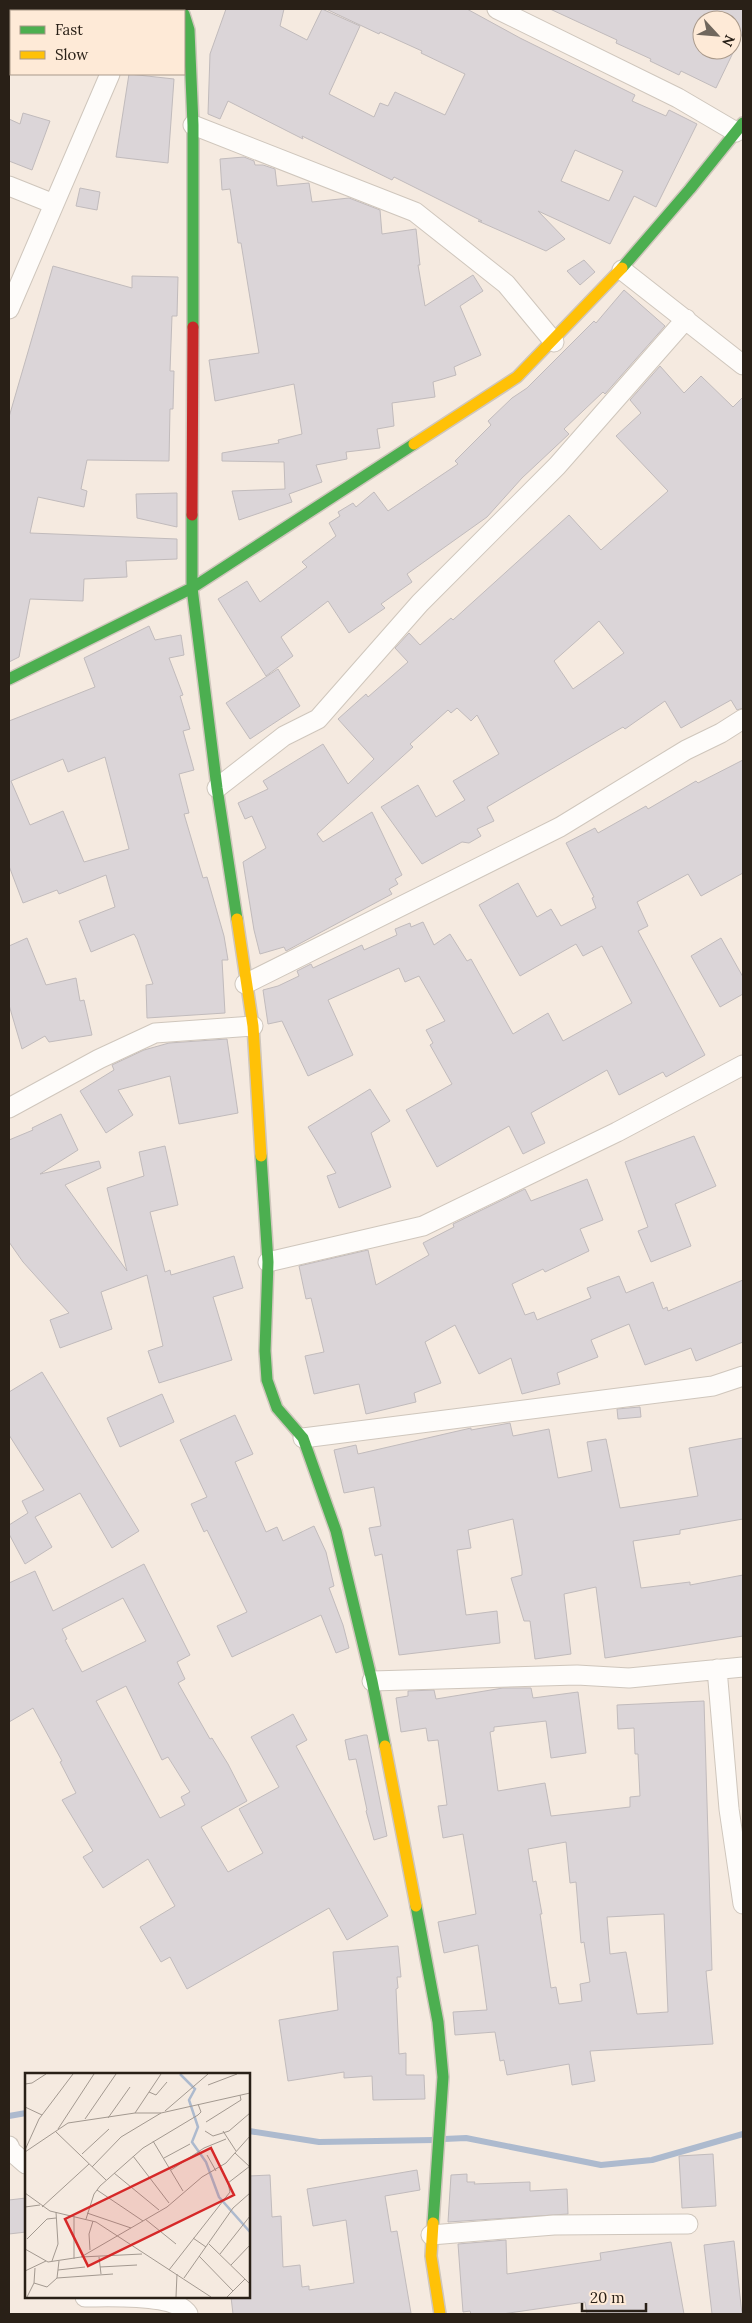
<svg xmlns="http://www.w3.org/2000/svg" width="752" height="2323" viewBox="0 0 752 2323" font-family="Lora,serif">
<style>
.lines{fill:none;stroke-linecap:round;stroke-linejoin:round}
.stream{stroke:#adbace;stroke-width:6}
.building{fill:#dbd5d8;stroke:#c1bbbc;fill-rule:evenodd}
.street-casing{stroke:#cfc6bc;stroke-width:21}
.fast-casing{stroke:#cfc6bc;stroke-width:14}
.slow-casing{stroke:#cfc6bc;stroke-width:14}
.jam-casing{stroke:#cfc6bc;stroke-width:14}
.street{stroke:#fefcfa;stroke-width:19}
.fast{stroke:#4caf50;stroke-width:11}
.slow{stroke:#ffc107;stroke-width:11}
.jam{stroke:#c62828;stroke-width:11}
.inset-river{fill:none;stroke:#adbace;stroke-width:2.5}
.inset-road{fill:none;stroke:#a39990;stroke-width:1}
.view{fill:#d62828;fill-opacity:0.15;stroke:#d62828;stroke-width:2.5}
.inset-edge{fill:none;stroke:#292017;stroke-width:2.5}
</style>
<rect width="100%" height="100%" fill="#f5eae0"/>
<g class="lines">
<!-- stream -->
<path class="stream" d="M9,2116l17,-3
M249,2131l70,11 115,-2
M444,2139l22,-1 135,27 51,-5 91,-26"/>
</g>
<!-- building -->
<path class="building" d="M226,9h58l-4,17 27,14 15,-31 38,17 -31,68 45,23 6,-14 8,3 7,-14 50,23 20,-41 -44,-21 1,-2 -42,-19 -1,2 -53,-25h141l53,29 115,57 -3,6 34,15 3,-6 28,14 -41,83 -22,-11 -24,48 -72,-33 27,28 -19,12 -68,-30h4l-88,-44 -2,3 -90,-44 1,3 -75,-38 -8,18 -12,-5 2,-60zM575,150l48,21 -14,30 -48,-20z
M550,9h193v23l-27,56 -35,-17 -2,4 -29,-14 1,-2 -35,-16 1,-3zM702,20h30v30h-30z
M129,74l45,5 -6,84 -52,-6z
M23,113l27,8 -18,49 -23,-9v-42l11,5z
M244,157l10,4 1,4h8l12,4 2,17 32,-3 3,19 37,-4 31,12 2,24 34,-5 4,36h-2l7,41 48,-31 10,16 -23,15 21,49 -27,12 2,8 -23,7 2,15 -43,6 2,23 -17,3 3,19 -34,4 1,7 -31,6 6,17 -33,12 3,8 -53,18 -7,-29 53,-2 -1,-27 -62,-1v-8l57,-10 -1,-3 24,-6 -8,-50 -79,17 -6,-41 50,-7 -18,-110h-3l-8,-54 -8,1 -2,-31z
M80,188l20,4 -3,18 -21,-4z
M584,260l11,12 -15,13 -13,-14z
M53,266l79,22v-12l46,1 -1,39h-5l-2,55h4l-1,38h-3l-1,52 -82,-1 -6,29 6,2 -3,16 -46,-10 -8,36 147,6v20l-51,2 1,16 -43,2 -1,22 -53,-2 -11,58 -10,5v-245z
M624,290l41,36 -60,68 -2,-2 -39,37 5,5 -47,44 -35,39 -80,57 5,8 -31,22 4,4 -36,25 -21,-32 -47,36 12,19 -27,20 -48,-77 29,-18 13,21 47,-35 -5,-5 34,-26 -7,-13 11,-7 -2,-4 15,-9 3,4 18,-15 14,19 70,-47 -3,-3 36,-36 -3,-4 24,-23 15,-10 67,-67 2,2z
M660,366l24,27 17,-17 32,31 10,-10v311l-6,2 -6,-10 -50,28 -16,-27 -40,28 -2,-2 -136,80 7,14 -17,8 4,7 -12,7 -7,-1 -40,22 -41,-57 37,-22 18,32 29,-17 -12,-19 46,-27 -22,-39 -6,6 -14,-13 -6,5 -3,-3 -38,34 3,3 -96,87 6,8 49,-30 30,63 -7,4 3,5 -9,5 3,5 -106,57 -2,-4 -24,7 -6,-24 -11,-68 23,-14 -14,-32 -7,3 -7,-16 30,-14 -5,-8 60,-37 25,40 26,-25 -36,-40 28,-25 2,3 40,-35 -13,-14 14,-15 11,12 31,-27 2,2 116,-105 32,35 67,-59 -52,-55 25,-23 -11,-13zM599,621l25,32 -51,36 -19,-28z
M177,493v34l-40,-9 -1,-24z
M149,626l6,14 26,-5 3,20 -15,3 14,37 -3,1 10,33 -7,2 11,39 -15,4 10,39 -5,1 19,64 4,-1 17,59 4,24h-6l3,53 -78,5 -1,-33 7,-1 -16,-45 -3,-5 -43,18 -12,-31 36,-14 -9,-32 -47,19 -2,-4 -34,13 -14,-37v-145l86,-34 -11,-29zM105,757l24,92 -45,13 -21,-51 -33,14 -19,-44 52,-22 5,13z
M278,669l22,37 -50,33 -24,-36z
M743,760v113l-42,23 -13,-22 -51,28 11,24 -10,5 67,124 -39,22 -3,-5 -44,23 -12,-25 -76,43 14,30 -22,11 -14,-28 -72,41 -31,-57 46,-26 -22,-39 3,-2 -7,-13 19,-9 -26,-45 -14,6 -6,-14 -71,32 25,55 -45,21 -26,-55 -14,3 -5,-34 15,-4 21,-10 -2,-5 14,-7 2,4 49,-23 2,5 33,-15 -2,-6 15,-6 1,4 12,-5 11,23 16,-11 17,27 4,-2 42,75 35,-21 15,28 69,-38 -30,-57 -19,10 -7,-12 -56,32 -41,-71 39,-22 19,34 14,-8 10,17 35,-18 -4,-10 2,-1 -28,-54 29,-15 3,5 48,-27 2,3 48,-28 2,2z
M27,938l19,47 30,-7 4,23 4,-1 8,35 -43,7 -4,-6 -23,13 -13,-44v-59z
M721,938l22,39v17l-23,13 -29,-51z
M227,1039l11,74 -59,11 -9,-48 -52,14 15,25 -27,18 -26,-42 34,-21 -2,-5 32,-15 25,-7z
M370,1089l20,32 -19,12 20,54 -52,21 -12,-32 9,-3 -28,-46z
M61,1114l17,36 -38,24 59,-13 2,7 -36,17 62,86 -20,-83 37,-12 -5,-24 26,-6 13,59 -28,7 15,60 5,-2 1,5 63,-19 9,32 -30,9 19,63 -73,23 -11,-32 15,-5 -16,-71 -46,17 11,37 -52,19 -10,-28 19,-7 -46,-51 -14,-20v-102l24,-10 -1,-2z
M694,1136l22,50 -41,18 16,42 -40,16 -13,-31 10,-4 -23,-65z
M587,1179l16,41 -23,9 9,22 -44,21 -2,-3 -31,15 13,31 9,-3 3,8 54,-22 -4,-10 32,-12 7,17 27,-11 10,27 4,-2 1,4 75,-31v62l-47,19 -5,-13 -46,17 -16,-41 -38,16 7,17 -41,16 3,11 -38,10 -11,-36 -32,16 -24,-49 -30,17 16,41 -27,10 2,9 -50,12 -7,-30 -45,10 -9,-38 19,-4 -13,-54 -5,1 -7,-33 69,-16 8,35 53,-30 -6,-12 31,-16 -1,-3 72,-35 6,12z
M42,1372l97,159 -27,17 -32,-55 -45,24 17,30 -27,17 -16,-30v-9l19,-12 -6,-12 22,-11 -35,-55v-43z
M162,1394l12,28 -54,25 -13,-29z
M640,1407l1,10 -23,2 -1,-10z
M235,1415l18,39 -18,8 31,70 11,-5 6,14 31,-15 12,26 8,34 -5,2 14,37 6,23 -13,5 -15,-38 -89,42 -15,-31 30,-14 -40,-82 -3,2 -13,-28 16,-7 -27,-57z
M510,1423l3,13 36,-7 9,49 34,-7 -5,-29 19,-3 14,69 78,-12 -9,-48 54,-10v81l-63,11v4l-47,7 8,47 49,-6v3l53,-10v61l-138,22 -9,-71 -32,7 7,60 -36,5 -5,-38h-6l-13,-43 11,-3v-5l-9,-51 -45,11 3,18 -14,2 9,65 31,-4 3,32 -101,12 -17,-101 -7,2 -6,-28 12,-2 -7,-39 -30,6 -10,-43 22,-5 2,9 113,-26v2z
M144,1564l46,91 -13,7 8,17 -7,4 32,56 2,-1 16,26 19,37 -46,26 27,45 35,-19 -24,-44 40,-22 -28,-50 42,-23 14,26 -11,6 92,170 -41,24 -18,-32 -142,81 -17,-32 -9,5 -21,-35 35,-21 -27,-47 -45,29 -20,-31 10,-6 -31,-51 14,-7 -16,-31 2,-1 -29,-53 -24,14v-139l26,-12 18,40zM123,1598l23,43 -64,31 -17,-32 2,-1 -5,-10zM126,1686l36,74 6,-3 22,35 -9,5 4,8 -25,13 -64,-117z
M503,1688h28l2,10 45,-6 8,61 -35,5 -5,-37 -52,6v4l-4,1 8,59 47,-8 6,33 79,-9v-10l10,-1 -2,-42h-3l-1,-26 -16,1 -1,-24 87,-4 8,269 -6,1 7,73 -123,7 5,30 -23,4 -3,-21 -62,11 -3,-15 -4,1 -5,-29 -40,3 -2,-23 34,-2 -9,-65 -34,8 -6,-31 38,-8 -13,-80 -20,4 -5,-32 9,-1 -9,-65 -10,1 -2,-13 -25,4 -5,-34 12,-2v-5l26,-1 2,9zM566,1842l4,41 6,-1 5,61 3,-1 6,40 -10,2 2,17 -23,3 -3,-17 -5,1 -11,-74h2l-6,-33 -3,1 -5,-33zM664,1914l4,98 -31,2 -11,-62 -16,2 -3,-37z
M364,1735h3l20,101 -13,4 -8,-29 1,-1 -11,-51 -7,1 -4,-20z
M398,1946l3,31h-4l1,11 -2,1 3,65 7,-1v22h18l1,24 -52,1 -1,-24 -28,2v-6l-56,9 -9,-61 59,-10 -5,-58z
M713,2154l3,52 -34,2 -3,-52z
M417,2170l3,20 -35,6 6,36 6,-1 14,82 -178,1 -2,-17h18v-121l21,-1 2,42 9,-1 2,51 17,-2 2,22 7,-1v4l45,-7 -8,-63 -33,6 -6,-37z
M467,2174v8h8l-1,2 56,-2v9l37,-2 1,25 -120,8 3,-47z
M26,2198v34l-17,2v-34z
M506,2240l1,34 94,-14 -1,-7 71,-11 13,72h-97l-2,-12 -83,12h-31l-1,-3 -7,1 -5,-68z
M734,2241l8,73h-30l-8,-69z"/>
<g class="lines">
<defs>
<path id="street" d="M497,9l181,89 58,34
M141,11l1,-2
M193,125l222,87 91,72 48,58
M9,186l45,18
M622,270l121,95
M9,309l101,-235
M217,788l67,-52 34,-17 102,-116 137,-137 129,-147
M245,984l315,-157 126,-77 35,-17 22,-14
M9,1108l90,-49 56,-26 98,-7
M268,1262l155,-36 194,-94 126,-67
M303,1438l410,-52 30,-10
M717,1669l12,140 14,95
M372,1681l205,-6 52,3 114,-11
M9,2146l2,5 15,13
M431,2235l123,-10 134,-1
M85,2297c23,0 91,-4 103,17"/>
<path id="fast" d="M184,14l5,16 4,95v202
M622,268l68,-79 53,-66
M192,515v73l25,200 20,131
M9,679l183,-91 222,-144
M261,1156l7,106 -3,89 2,29 10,28 26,30 33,93 36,150 13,65
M416,1906l22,116 5,55 -10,146"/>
<path id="slow" d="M414,444l103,-67 105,-109
M237,919l16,107 8,130
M385,1746l31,160
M433,2223l-2,33 9,58"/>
<path id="jam" d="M192,515l1,-188"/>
</defs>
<!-- street casing -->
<use href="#street" class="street-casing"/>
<!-- fast casing -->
<use href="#fast" class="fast-casing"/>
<!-- slow casing -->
<use href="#slow" class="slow-casing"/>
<!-- jam casing -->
<use href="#jam" class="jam-casing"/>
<!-- street -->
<use href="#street" class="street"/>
<!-- fast -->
<use href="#fast" class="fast"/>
<!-- slow -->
<use href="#slow" class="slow"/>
<!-- jam -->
<use href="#jam" class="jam"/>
</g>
<!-- overview -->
<g transform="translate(25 2073)">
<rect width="225" height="225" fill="#f5eae0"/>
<path class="inset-river" d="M155,1l15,15 -6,11 9,27 -6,15 14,20 13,35 31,35"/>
<path class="inset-road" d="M0,11l7,-1 14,-9M183,12l29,-11M124,19l7,3 11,-13M0,34l17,8M140,38l43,-37M110,40l26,-39M83,45l22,-31M60,46l31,-45M181,49l35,-22 -1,-5M33,56l36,-55M30,58l51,49M180,58l8,5 16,-5 21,-18M198,58l13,20M128,68l30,50M0,77l14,-31 34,-45M0,79l43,-29 67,-10h26M210,80l15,14M57,81l27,-25M182,82l9,16M108,83l36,47M139,85l26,-14M67,94l29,-30 40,-24 89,-20M146,97l33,-22 22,-9M89,100l45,37M72,117l46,31M0,120l25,18 46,11 115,75M0,134l15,-2M17,134l47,-43M62,140l44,15M61,146l8,-25 6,-8 43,-38 55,-33 3,-3 -3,-8M120,146l31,25M168,165l13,9M2,166l20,-20 9,-1M184,171l41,40M0,176l23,13 33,-5 86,-50 35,-30 24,-14 24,-27M65,177l-1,-16 4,-13M195,181l30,-38M174,183l34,35M56,184l61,-3M74,184l2,17M49,186v-43M27,188l6,-17 -2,-32M206,192l19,-20M75,194l37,-2M33,197l27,-3M144,197l61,-78 -2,-9 22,-17M0,198l21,-10M32,205l2,-17M159,205l49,-70 17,-15M9,210l13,4 10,-9 56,-4M2,224l7,-14 1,-15M151,224l1,-23M202,224l18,-18"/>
<path class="view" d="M186,75l23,47 -146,71 -23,-47z"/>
<rect width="225" height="225" class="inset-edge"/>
</g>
<!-- border -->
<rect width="752" height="2323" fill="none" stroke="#292017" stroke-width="20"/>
<!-- legend -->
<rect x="10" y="10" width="175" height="65" fill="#feead7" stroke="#a9998a"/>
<rect x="20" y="26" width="25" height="8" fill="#4caf50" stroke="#a9998a"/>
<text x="55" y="35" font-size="15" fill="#292017">Fast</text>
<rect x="20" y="51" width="25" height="8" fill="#ffc107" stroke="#a9998a"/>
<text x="55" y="60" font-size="15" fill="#292017">Slow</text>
<!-- north arrow -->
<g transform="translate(717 35) rotate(116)"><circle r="24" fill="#feead7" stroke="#a9998a"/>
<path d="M0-4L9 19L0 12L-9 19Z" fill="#70675d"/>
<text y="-8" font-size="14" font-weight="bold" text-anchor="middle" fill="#292017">N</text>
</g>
<!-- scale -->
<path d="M582 2303v8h64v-8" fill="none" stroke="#292017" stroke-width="2.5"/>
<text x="590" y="2303" font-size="15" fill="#292017" stroke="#feead7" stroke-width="4" paint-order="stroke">20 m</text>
</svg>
